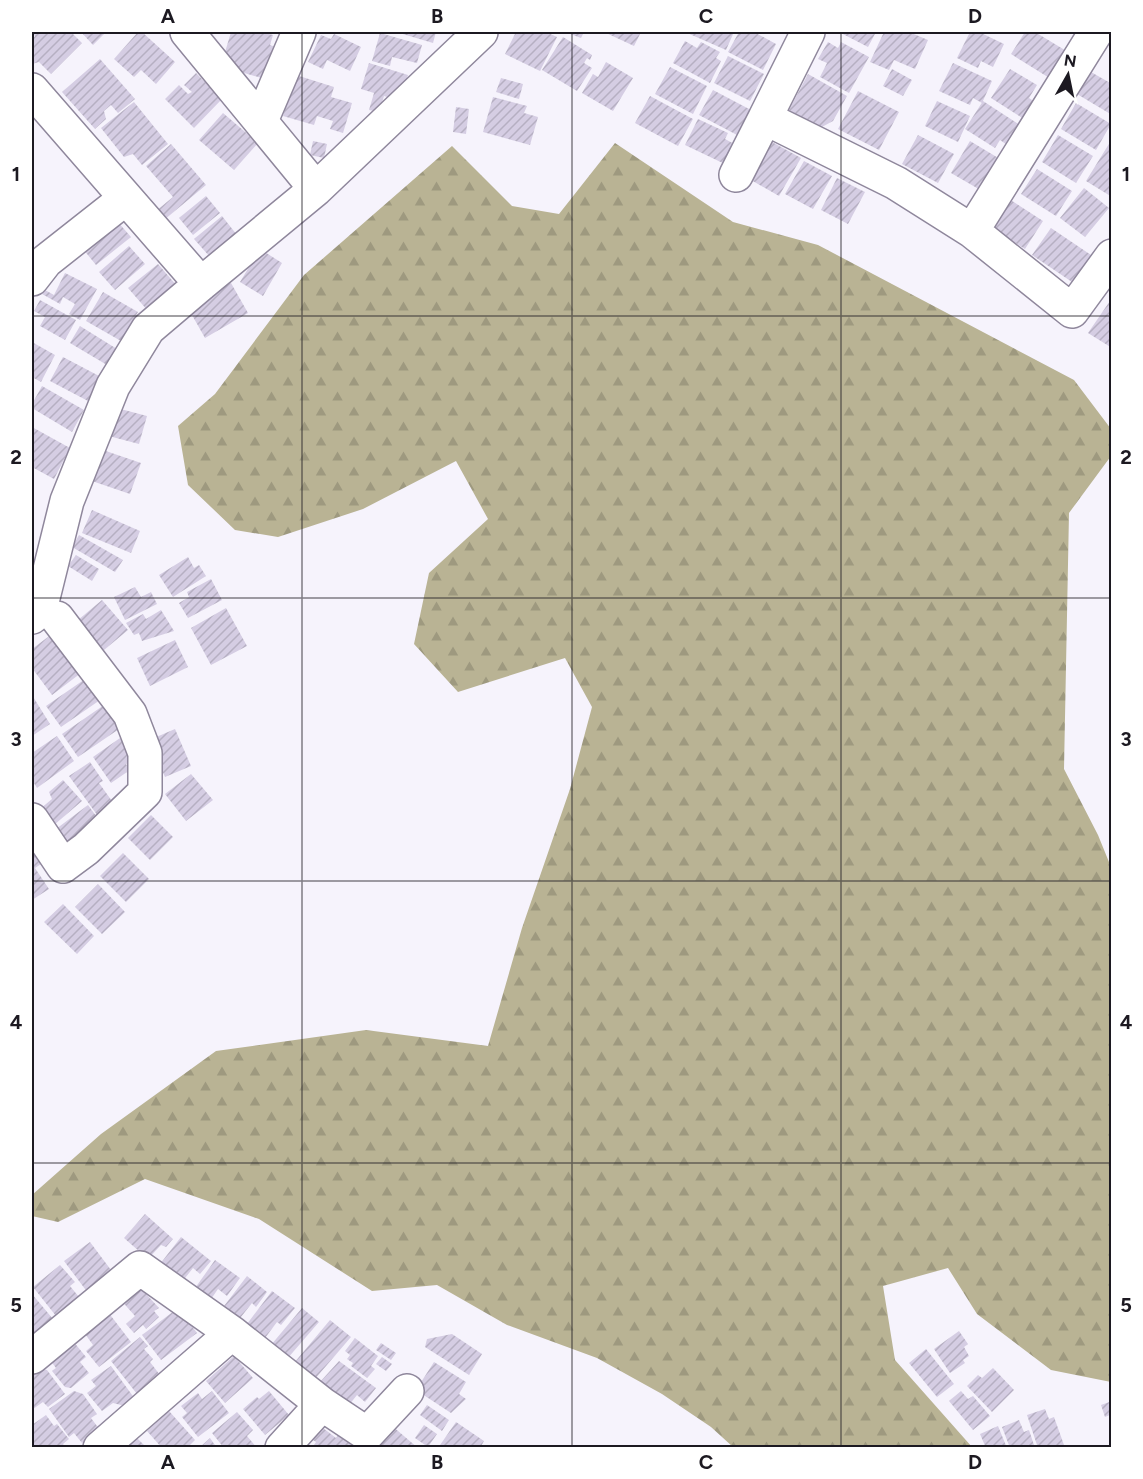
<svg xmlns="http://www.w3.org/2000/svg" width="1143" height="1479" viewBox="0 0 1143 1479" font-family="Figtree,sans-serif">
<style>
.forest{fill:url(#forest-firs)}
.building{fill:url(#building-hatch)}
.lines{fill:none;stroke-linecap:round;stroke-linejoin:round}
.minor-casing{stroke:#8f879c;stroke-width:36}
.minor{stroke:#fff;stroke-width:33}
.grid{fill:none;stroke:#1c1921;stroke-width:1.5;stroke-opacity:0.55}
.neatline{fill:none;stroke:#1c1921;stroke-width:2}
.grid-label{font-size:20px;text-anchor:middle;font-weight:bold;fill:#1c1921}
</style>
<defs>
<pattern id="forest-firs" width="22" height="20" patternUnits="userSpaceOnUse" patternTransform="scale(1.5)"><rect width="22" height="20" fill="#b9b394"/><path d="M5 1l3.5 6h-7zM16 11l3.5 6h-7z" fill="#9e997f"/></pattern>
<pattern id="building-hatch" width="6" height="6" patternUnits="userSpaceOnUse" patternTransform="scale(1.5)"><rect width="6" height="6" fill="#d5cde3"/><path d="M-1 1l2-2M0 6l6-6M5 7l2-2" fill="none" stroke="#b6afc2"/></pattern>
</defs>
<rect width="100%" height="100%" fill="#f6f3fc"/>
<!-- forest -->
<path class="forest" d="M615,143l118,79 85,23 256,135 37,49v27l-42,57 -5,256 34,66 13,32v515l-60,-12 -74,-56 -29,-46 -65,18 12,74 77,87h-239l-22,-20 -49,-33 -65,-36 -90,-33 -70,-40 -65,6 -113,-72 -114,-40 -87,43 -26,-6v-21l69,-61 115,-83 150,-21 122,16 34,-118 48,-139 22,-82 -27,-49 -107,34 -44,-48 15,-71 59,-54 -32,-58 -93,48 -85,28 -43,-7 -47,-45 -10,-59 37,-32 89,-119 148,-129 60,60 47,8z"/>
<!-- building -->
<path class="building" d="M32,32h39l11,11 -31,31 -12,-12 -7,2v-24l3,-4z
M81,32h23l1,1 -12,12z
M138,32h4l33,30 -19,22 -15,-14 -7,7 -20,-18z
M231,32h30l12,3 -3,10 8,3 -10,32 -37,-11 3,-7 -11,-3z
M396,32h40l-3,11z
M516,32h30l11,5 -17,34 -35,-17z
M565,32h19l-3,6z
M604,32h37l-7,14z
M685,32h49l-8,18z
M739,32h15l22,12 -13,26 -35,-18z
M839,32h37l-8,15z
M884,32h25l19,8 -13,29 -21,-9 -5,10 -19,-8z
M970,32h9l25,12 -11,23 -12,-6 -3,7 -21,-10z
M1025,32h10l33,20 -17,27 -40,-25z
M380,33l42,12 -5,18 -25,-6 -2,9 -18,-5z
M334,34l27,13 -11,24 -23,-11 -4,9 -15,-7 13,-27 10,4z
M563,37l29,18 -2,5 -3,-2 -3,5 8,5 -15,23 -35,-21z
M685,41l12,7 4,-6 19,10 -4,6 5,3 -11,22 -37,-20z
M828,42l10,6 3,-6 28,15 -20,36 -29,-16 7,-14 -9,-4z
M728,56l36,18 -14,27 -36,-18z
M100,59l35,40 -17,14 -7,-8 -7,6 2,8 -11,10 -33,-37z
M606,62l27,16 -20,33 -31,-18 11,-19 5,3z
M369,63l39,12 -8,26 -16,-5 -5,16 -10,-2 5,-17 -13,-4z
M953,63l39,18 -10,22 -9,-5 -3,7 -31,-14z
M670,67l37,19 -14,28 -38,-20z
M892,69l20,11 -9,16 -20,-10z
M1010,69l27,16 -8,13 6,4 -11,17 -33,-21z
M1091,72l21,12v31l-35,-21z
M196,73l26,26 -28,29 -29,-29 14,-14 9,9 4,-2 -8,-7z
M808,74l39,22 -14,25 -13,7 -31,-18z
M296,75l38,12 -3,10 21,6 -9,30 -13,-4 3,-8 -16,-5 -3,9 -31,-9z
M501,78l22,6 -4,15 -23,-7z
M713,90l38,20 -14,25 -38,-20z
M858,91l41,21 -20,38 -41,-21z
M650,96l43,23 -15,27 -43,-23z
M493,97l34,9 -3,7 14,4 -8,28 -47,-13z
M937,101l33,15 -12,26 -33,-16z
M983,101l40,26 -13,20 -10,-7 -5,8 -30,-19z
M134,102l34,42 -26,21 -9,-11 -9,3 -23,-29z
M1076,103l35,21 -15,26 -35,-21z
M456,107l13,2 -3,25 -13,-2z
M223,113l35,30 -24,27 -35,-30z
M698,119l30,14 -3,6 13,7 -9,20 -44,-21z
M918,135l36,19 -16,29 -36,-19z
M1058,135l35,21 -17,27 -34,-21z
M1112,139v58l-26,-16z
M313,141l14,3 -3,14 -14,-3z
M970,141l30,18 -18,32 -31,-18z
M772,142l29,16 -22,38 -28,-16z
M171,144l35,41 -42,35 -8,-9 17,-14 -27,-31z
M804,161l28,15 -19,33 -28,-15z
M1037,169l35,22 -16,25 -35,-22z
M837,178l28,14 -17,32 -27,-14z
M1084,188l25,20 -24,29 -25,-19z
M206,196l14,17 -27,22 -14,-17z
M1006,197l37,24 -18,28 -37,-24z
M222,216l15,19 -27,22 -16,-18z
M117,221l14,16 -35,28 -13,-16z
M1051,228l40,27 -19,27 -40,-27z
M129,246l16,18 -30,26 -16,-18z
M260,249l22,14 -19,33 -23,-14z
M158,264l19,22 -29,25 -20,-23z
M65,273l32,16 -17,31 -11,-6 6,-10 -12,-7 -3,7 -18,-10 3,-4 9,5z
M231,283l17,30 -43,25 -17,-30z
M103,292l35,20 -17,29 -35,-20z
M1112,298v50l-24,-15z
M40,300l36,20 -11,20 -25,-14 5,-9 -11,-6z
M80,326l37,23 -10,16 -37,-22z
M32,342l23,13 -14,27 -9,-5z
M63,357l38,20 -13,24 -38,-20z
M42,386l42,24 -12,22 -40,-24v-4z
M113,407l34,9 -8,28 -34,-9z
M32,427l38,21 -16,31 -22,-12z
M100,449l41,14 -11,31 -41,-14z
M92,510l48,21 -9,22 -49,-20z
M79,535l44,25 -8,12 -43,-25z
M76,555l23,14 -7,12 -24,-15z
M188,557l6,11 5,-3 7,11 -33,21 -14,-22z
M211,579l11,21 -34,18 -9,-15 10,-6 -2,-5z
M135,587l6,10 10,-5 6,12 -32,16 -11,-23z
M102,600l26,30 -24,20 -26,-30z
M226,608l21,38 -36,19 -20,-37z
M161,610l13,21 -32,10 -3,-8 -5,2 -8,-12 17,-9 3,5z
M52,634l29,39 -29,22 -20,-27v-19z
M175,640l13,27 -38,19 -13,-28z
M88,677l15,21 -42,29 -15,-21z
M32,695l18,29 -18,12z
M107,703l15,24 -44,30 -16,-23z
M175,729l16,37 -26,11 -11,-24v-15z
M57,736l17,25 -37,27 -5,-8v-27z
M120,738l14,20 -8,6 4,6 -19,13 -18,-26z
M90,762l13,19 -4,2 18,25 -17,11 -31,-43z
M191,774l22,26 -27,21 -21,-27z
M63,780l19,21 -28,24 -14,-16 12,-10 -3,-7z
M88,805l14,19 -32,23 -14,-18z
M151,815l22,22 -23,23 -22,-22z
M32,848l12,14 -9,6 14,21 -17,11z
M123,853l26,26 -23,23 -26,-26z
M98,884l27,28 -23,22 -27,-27z
M63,904l31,32 -17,18 -33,-32z
M145,1214l28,25 -7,8 -5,-2 -13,14 -24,-21z
M181,1237l30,24 -11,13 -7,-6 -11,14 -22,-18z
M90,1242l24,32 -26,19 -24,-32z
M215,1260l25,18 -13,18 -9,-7 -9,13 -16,-11z
M60,1265l15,17 -5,4 9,11 -23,19 -23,-29z
M247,1276l20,16 -11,15 -4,-4 -15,19 -16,-12z
M136,1283l23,25 -5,3 5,6 -13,12 -3,-4 -9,8 -8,-9 9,-8 -16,-18z
M272,1291l23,17 -14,17 -4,-3 -12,16 -18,-14z
M32,1294l21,25 -20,18 -1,-2z
M178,1308l19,25 -36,27 -19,-25z
M302,1308l17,14 -32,37 -16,-14z
M108,1312l23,30 -32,25 -13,-16 7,-6 -10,-14z
M330,1320l21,17 -37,43 -20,-17z
M959,1331l9,13 -4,3 5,9 -6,4 2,3 -15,10 -16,-24z
M452,1334l30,20 -13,21 -44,-28 2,-8z
M140,1337l8,9 -4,3 9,10 -3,3 10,13 -23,19 -26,-33z
M355,1338l23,18 -7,10 4,3 -8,9 -16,-12 2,-3 -6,-4 3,-4 -5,-4z
M73,1341l13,16 -6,5 9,11 -18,15 -6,-1 -13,-16 4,-3 -6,-8z
M381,1343l15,10 -5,7 -15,-10z
M926,1349l28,35 -17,13 -28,-34z
M234,1356l19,22 -28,25 -19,-22z
M382,1357l10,7 -6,7 -10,-7z
M339,1361l37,27 -11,14 -8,-7 -8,10 -29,-23z
M434,1362l32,20 -7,12 7,5 -15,14 -35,-23z
M111,1366l24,33 -10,7 -12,-3 -11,8 -15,-18 9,-7 -5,-6z
M37,1367l10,3 18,24 -17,13 -5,-5 -10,7 -1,-1v-38z
M993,1368l21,22 -22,22 -25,-26 11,-11 4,3z
M74,1391l9,3 14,20 -6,4 9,12 -18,13 -8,-10 -5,4 -20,-28z
M212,1391l17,22 -31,24 -16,-20 5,-4 -6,-7 17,-13 4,6z
M269,1391l20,24 -24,20 -22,-26 14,-12 2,2z
M961,1391l7,8 5,-3 17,20 -17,14 -24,-29z
M1112,1401v13l-7,3 -4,-12z
M427,1405l22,15 -7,11 -22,-16z
M1045,1409l4,10 5,-2 10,28 -6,3h-20l-11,-33z
M169,1411l26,29 -8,8h-25l-15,-17z
M237,1412l16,18 -6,6 10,12h-33l-12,-15z
M46,1415l8,11 3,-2 12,15 -6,5 3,4h-34v-23z
M1019,1420l5,12 5,-2 6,18h-25l-8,-21z
M456,1422l28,19 -4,7h-42z
M391,1425l27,23h-36l-5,-5z
M424,1425l13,9 -9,13 -13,-9z
M998,1426l9,22h-21l-6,-14z
M323,1428l13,10 3,-4 15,14h-42l4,-6 -3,-2z
M137,1438l10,10h-20z
M210,1438l7,10h-18z"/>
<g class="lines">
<defs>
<path id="minor" d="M187,32l129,157
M808,32l-43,86 131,65 76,48 100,80 40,-55
M32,90l169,194
M261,121l38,-89
M736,175l29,-57
M972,231l124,-199
M32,279l14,-18 80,-63
M32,617l8,-7 27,-109 46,-115 35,-57 53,-45 115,-95 165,-157
M32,820l31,46 23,-17 59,-57v-39l-15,-39 -73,-96
M32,1357l108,-89 92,65 90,71 -40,44
M322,1404l45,30 40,-43
M100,1448l132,-115"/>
</defs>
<!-- minor casing -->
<use href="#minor" class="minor-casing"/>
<!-- minor -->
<use href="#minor" class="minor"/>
</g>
<!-- grid -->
<path class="grid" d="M302,32v1416M572,32v1416M841,32v1416M32,316h1080M32,598h1080M32,881h1080M32,1163h1080"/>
<!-- border -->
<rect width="1143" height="1479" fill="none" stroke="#ffffff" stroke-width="66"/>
<!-- north arrow -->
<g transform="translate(1068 75) rotate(9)" stroke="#ffffff" stroke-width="4.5" paint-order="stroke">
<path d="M0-4.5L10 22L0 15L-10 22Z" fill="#1c1921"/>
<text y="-9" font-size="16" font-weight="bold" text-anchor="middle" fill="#1c1921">N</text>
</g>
<rect x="33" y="33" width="1077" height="1413" class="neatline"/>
<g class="grid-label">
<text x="168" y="23">A</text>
<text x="437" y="23">B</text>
<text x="706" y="23">C</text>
<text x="975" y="23">D</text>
<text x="16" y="181">1</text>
<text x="1126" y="181">1</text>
<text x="16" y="464">2</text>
<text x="1126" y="464">2</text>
<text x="16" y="746">3</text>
<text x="1126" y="746">3</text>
<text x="16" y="1029">4</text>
<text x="1126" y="1029">4</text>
<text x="16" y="1312">5</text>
<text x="1126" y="1312">5</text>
<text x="168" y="1469">A</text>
<text x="437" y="1469">B</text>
<text x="706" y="1469">C</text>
<text x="975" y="1469">D</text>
</g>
</svg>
